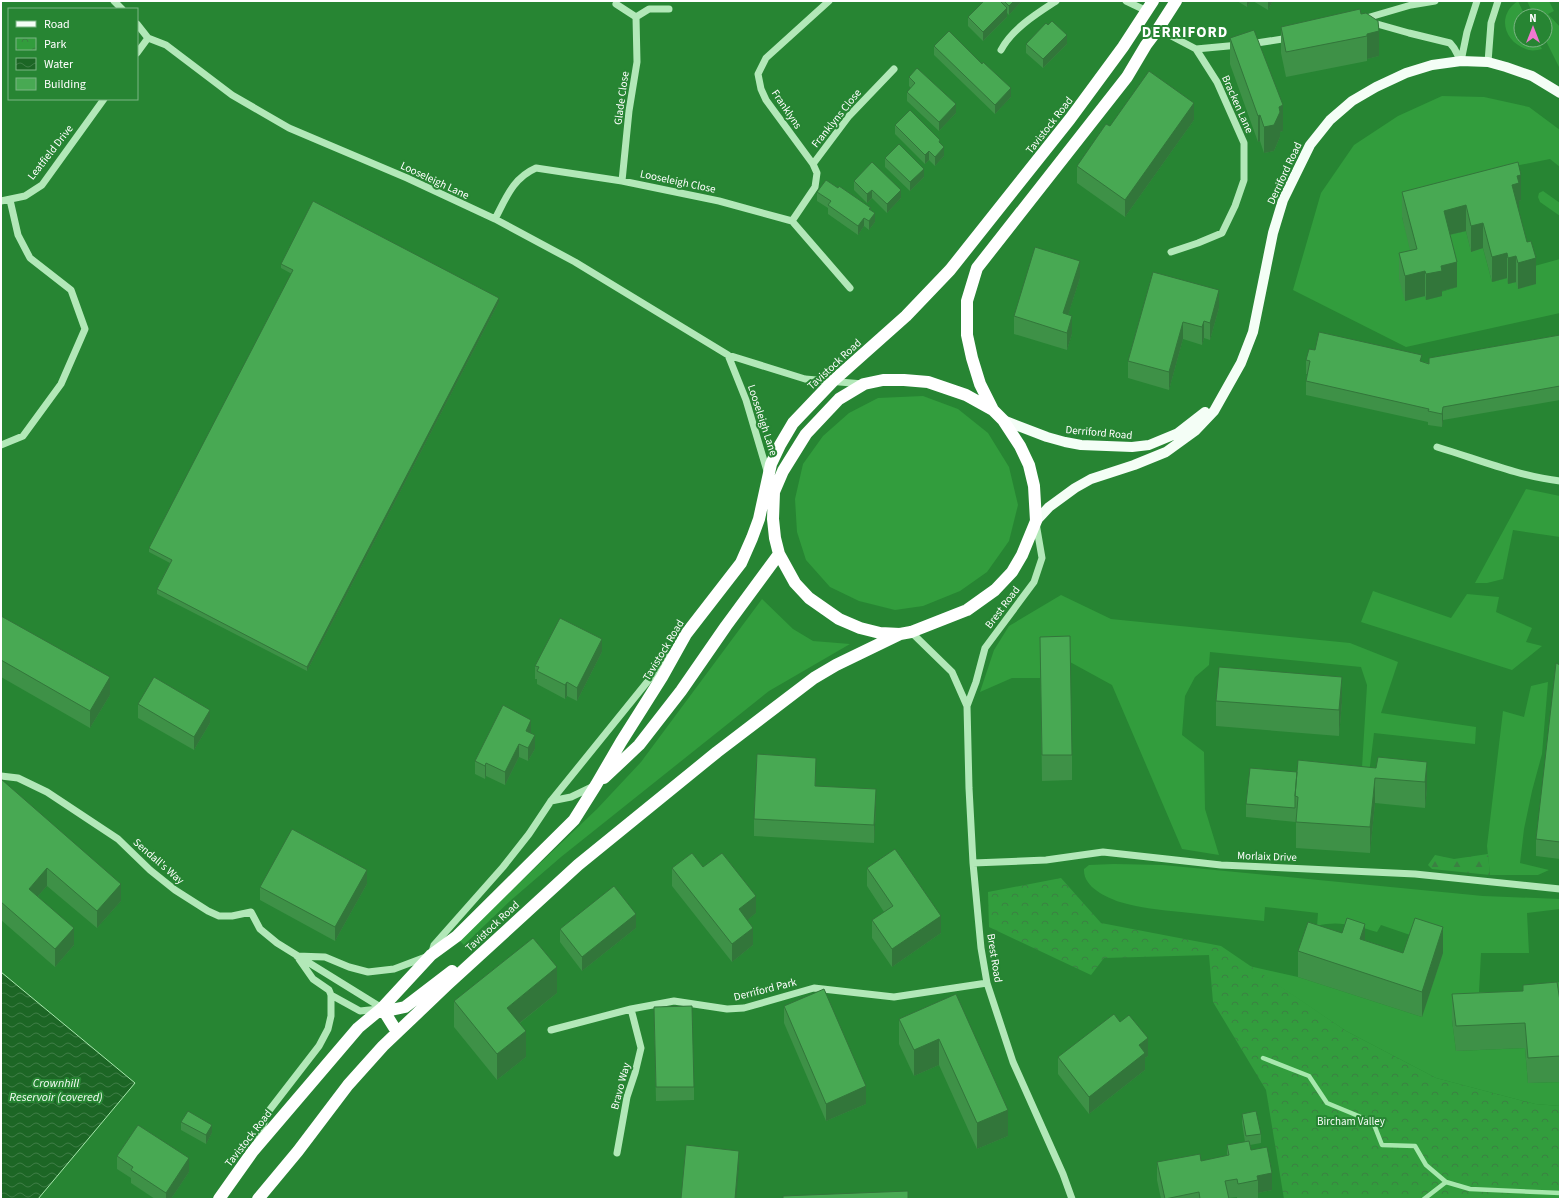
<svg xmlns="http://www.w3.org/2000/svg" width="1561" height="1200" viewBox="0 0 1561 1200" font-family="'Source Sans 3',sans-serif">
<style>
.green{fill:#329d3d}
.forest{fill:url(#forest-firs)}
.park{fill:url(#park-crowns)}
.water{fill:url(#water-waves);stroke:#a7e8ad}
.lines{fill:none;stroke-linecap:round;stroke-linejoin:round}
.stream{stroke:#a7e8ad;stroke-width:4.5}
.minor{stroke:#b2e8b8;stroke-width:7}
.major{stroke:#f4fef6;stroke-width:10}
.highway{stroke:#fff;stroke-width:12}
.wall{fill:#3e9147}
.shaded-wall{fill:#32763a}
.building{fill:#48a953;stroke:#32763a}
.labels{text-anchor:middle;stroke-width:4;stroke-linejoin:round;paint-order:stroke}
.street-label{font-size:11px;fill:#fff;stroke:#278533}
.park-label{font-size:11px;fill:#f5fdf6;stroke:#278533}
.water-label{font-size:12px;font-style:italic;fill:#f5fdf6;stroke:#278533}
.district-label{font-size:15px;font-weight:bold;letter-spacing:1px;fill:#fff;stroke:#278533}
</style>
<defs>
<pattern id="forest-firs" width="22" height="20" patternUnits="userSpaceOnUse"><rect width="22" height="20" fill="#329d3d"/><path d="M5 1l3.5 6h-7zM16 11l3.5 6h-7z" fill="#3b8142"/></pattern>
<pattern id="park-crowns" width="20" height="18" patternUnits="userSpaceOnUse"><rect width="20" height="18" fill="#329d3d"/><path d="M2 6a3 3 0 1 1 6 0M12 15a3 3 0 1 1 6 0" fill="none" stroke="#3b8142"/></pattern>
<pattern id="water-waves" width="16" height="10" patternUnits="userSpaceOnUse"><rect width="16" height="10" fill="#1c6625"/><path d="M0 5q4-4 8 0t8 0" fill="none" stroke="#3e7d46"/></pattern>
</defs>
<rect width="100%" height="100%" fill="#278533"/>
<!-- green -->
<path class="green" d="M1518,1l7,15h-4v24h16l5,9c-4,1 -9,2 -13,1 -24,-6 -34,-34 -11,-49z
M1527,1h22l5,10 -6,3 12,13v42l-15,-30v-23h-11z
M1442,96l42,1 45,10 31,23v37l-10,-8 -50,10 -98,48 24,83 15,-4v-4l16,-5 -13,-51 22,-5 5,20 12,-3 9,34 15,-4 1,6 8,-2 15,-15 29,-8v54l-154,34 -113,-57 28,-97 33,-48 44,-29z
M1543,191l17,12v13l-20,-14 -2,-5 1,-4z
M923,396l35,13 30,24 21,34 9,38 -9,36 -22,31 -27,19 -37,15 -28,4 -36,-9 -29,-14 -24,-27 -9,-28 -2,-33 8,-35 20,-28 26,-23 29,-15z
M1526,489l34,7v41l-47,-7 -10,49 -16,4h-12z
M1373,591l78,27 16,-24 32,3 -3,15 36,16 -6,14 16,4 -30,24 -151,-48z
M1061,595l50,24 239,24 48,19 -17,51 95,14 -1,17 -101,-11 -5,41 -8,10 6,-99 -6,-18 -151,-15 -1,13 -14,12 -10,19 -3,39 22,17 1,57 14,46 -37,-6 -70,-164 -42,-23h-30v16h-28l-32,14 14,-42 15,-24z
M762,599l31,30 20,12 37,3 -81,47 -208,166 -51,44 -46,44 -5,-5 138,-131 44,-47z
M1548,682l-6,72 -10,37 -8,38 -4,34 29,7 -11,5h-48l-3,-29 16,-135 21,6 7,-31z
M1114,864l49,1 320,31 77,3v10l-33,4 2,40h-48l-2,39h71v-9l10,-1v44l-108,-6 4,31 69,-3 3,35 32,-1v24l-25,-2 -99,-26 -90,-47 -97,-65 49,11 124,40 -6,-80 -35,-12 -4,7c-21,-6 -39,-12 -60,-6l1,-13 -53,-6 -1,14c-28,-3 -55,-6 -83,-9 -20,-2 -42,-4 -61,-10 -14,-5 -37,-15 -36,-33l5,-4z"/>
<!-- forest -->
<path class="forest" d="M1488,854l2,21 -58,-6 -4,-4 7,-10 19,4z"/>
<!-- park -->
<path class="park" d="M1061,878l40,45 120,23 125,85 90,47 99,26 25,2v93h-276l-18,-109 -53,-88 -4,-47 -105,3 -13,17 -102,-48 -1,-35z"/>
<!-- water -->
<path class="water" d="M1,972l134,111 -97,116h-37z"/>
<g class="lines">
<!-- stream -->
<path class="stream" d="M1263,1058l46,18 18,27 46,19 9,23 33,1 11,19 20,17 24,7 90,4
M1424,1199l22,-17"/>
<!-- minor -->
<path class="minor" d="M114,1l8,8
M1126,1l21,10
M616,4l20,13 13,-8h20
M1363,19l48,-14 24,-4
M1370,22l39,11 41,10 4,5 7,13
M137,24l11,14 18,7 66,50 57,33 118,50 88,41 80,43 153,93 77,24 58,5
M1158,29l38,20 21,33 27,61v37l-9,26 -13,27 -24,10 -27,9
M1250,44l39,-6
M1196,49l43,-4
M1001,50c11,-21 35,-36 55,-49
M137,53l11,-15
M1461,61l6,-29 10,-31
M1488,62l3,-39 7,-22
M813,164l36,-48 45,-47
M622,181l7,-70 8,-49 -1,-45
M1,201l24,-5 17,-11 62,-86
M495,219c11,-21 18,-41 41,-51l86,13 97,20 73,20 58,67
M792,221l23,-34 2,-14 -4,-9 -47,-64 -5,-11 -3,-15 8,-16 63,-57
M728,355l18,45 21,71
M1,445l22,-9 38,-52 24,-55 -14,-39 -41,-32 -12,-23 -8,-35
M1437,447c40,12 81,29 123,34
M911,632l41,40 15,34 2,82 4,75 8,85 6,35 26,79 50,112 9,25
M967,706l9,-24 9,-34 49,-66 8,-24 -6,-35
M1,776l17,2 29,14 71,47 32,31 25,20 33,21 11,5h13l19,-4 9,17 17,14 105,65
M551,801l20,-4 23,-11
M973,863l73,-3 57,-8 118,13 194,9 145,15
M297,956l28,1 24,10 19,5 26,-3 37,-14 3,-10 69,-78 26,-33 22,-33 118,-146
M331,995l29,16 19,-2
M551,1030l80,-21 43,-8 53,8 17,-1 70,-20 80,9 93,-14
M256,1143l12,-31 51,-66 9,-17 3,-13v-21l-2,-5 -16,-11 -14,-20
M617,1153l10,-56 8,-24 6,-25 -10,-39"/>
<!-- major -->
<path class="major" d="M1003,420l44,17 18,5 16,3 51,2 17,-2 29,-12 27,-21
M1036,521l13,-14 26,-19 16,-9 43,-14 32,-13 29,-21 19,-20 27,-48 12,-31 20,-99 10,-33 27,-55 20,-25 22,-19 24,-14 30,-14 26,-8 29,-4 27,1 18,5 26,9 28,17"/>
<!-- highway -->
<path class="highway" d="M883,380h21l24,2 38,13 27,15 10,10 17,26 9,19 5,21 2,35 -14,34 -10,17 -17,18 -28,20 -56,22 -11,2 -20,-1 -20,-5 -21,-9 -30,-21 -14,-15 -16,-29 -4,-16 -2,-19 1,-27 9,-21 23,-37 33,-35 25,-15z
M993,410l-13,-26 -8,-26 -5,-23v-34l10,-33 150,-191 19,-32 12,-16 18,-28
M604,778l35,-33 42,-54 45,-65 53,-72
M382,1008l9,2 14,-3 47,-36
M382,1008l15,24
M219,1199l34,-48 105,-123 24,-20 49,-53 26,-19 117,-116 22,-35 25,-43 41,-65 24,-43 55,-71 11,-25 7,-19 12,-55 9,-19 13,-22 40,-42 73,-65 44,-46 120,-151 53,-72 30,-46
M258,1199l40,-48 50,-66 35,-39 64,-61 131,-120 139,-113 97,-74 22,-13 64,-31"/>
</g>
<!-- wall -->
<path class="wall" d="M984,1h38l-13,14 -2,-2v4l-24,24 -15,-15v-9z
M1237,1h14l-4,6z
M1253,1h20l-5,9z
M1361,14l18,42 -12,3v2l-81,16 -5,-24v-26z
M1230,38l53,93 -3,1v5l-6,14 -10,2 -4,-12 -2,1 -28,-78z
M1026,44h41l-24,24 -17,-15z
M934,46l48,18 29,33 -16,17 -61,-59z
M909,77l47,36 -17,18 -32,-30v-9l4,-4 -2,-2z
M1194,120l-69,97 -48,-34v-17l33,-40z
M895,125l45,18 4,13 -9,10 -6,-6 -4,4 -30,-30z
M885,158l39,19 -14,14 -25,-24z
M854,181l47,17 -14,15 -15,-15 -5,5 -13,-13z
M817,192l54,18 4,12 -6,8 -5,-4 -6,9 -30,-21v-6l-11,-7z
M1402,192l119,8 -2,1v8h-1l18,75 -18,5 -2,-7 -8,2 -1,-6 -15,4 -9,-34 -12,4 -5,-21 -16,4 7,52 -15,4v5l-16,4 -1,-4 -20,5 -6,-22v-26l11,-3 -8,-33z
M281,264l218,38 -192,369 -150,-77v-5l13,-26 -21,-11v-4l143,-274 -11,-6z
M1153,272l66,36 -9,32 -6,-2 -2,7 -19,-6 -14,51 -41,-12v-17z
M1080,278l-12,37 4,19 -5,16 -53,-16v-18z
M1560,335v65l-117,20 -1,7 -14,-2v-3l-122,-27v-14l1,-7h-1v-14l9,-10 107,12 7,1v-5z
M1,616l109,79 -20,33 -89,-51z
M1040,637l32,118v25l-30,1z
M602,652l-25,49 -10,-5 -2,3 -28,-15v-5h-2v-13z
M1560,665v194l-24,-3v-17z
M1216,701l126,1 -3,34 -123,-10z
M138,704l72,19 -16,27 -56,-32z
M531,733v1l4,15 -7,12 -9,-4 -14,28 -19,-9 -1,3 -10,-5v-13z
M1427,762v26l-2,20 -50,-5 -5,50 -74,-5v-26l-50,-5v-13l51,-32 79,-4z
M816,775v11l60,21 -2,36 -120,-7v-17z
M1,779l120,122 -24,27 -50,-42 -9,10 36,49 -19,22 -54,-47z
M703,867l53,46 -9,7 6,25 -21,17 -60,-76v-18z
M867,868l74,65 -49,34 -20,-29v-18l12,-8 -17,-26z
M367,884l-32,57 -75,-41v-13z
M636,928l-54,43 -22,-29v-13z
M1365,941l38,12h40l-21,64 -124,-40v-26z
M557,993l-37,30 6,34 -29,23 -43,-53v-26z
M956,994l52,142 -31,13 -38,-84 -25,11 -15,-32v-25z
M1452,994l108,7v81l-32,1 -3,-35 -69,3 -4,-31z
M784,1006l82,98 -40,17 -42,-98z
M654,1007l40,80v13l-38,1z
M1148,1056l-3,2v12l-56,44 -31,-40v-17z
M1242,1114l19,20v9l-11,2 1,5 21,40 -14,3v5l-7,1h-14v-2l-9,1 1,1h-68l-4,-19v-18l44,-1 26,-5v-11l18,-3 -3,-19z
M181,1122l31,11 -6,11 -25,-14z
M117,1156l72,16 -18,27h-16l-24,-16v-5l-14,-9z"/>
<!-- shaded-wall -->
<path class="shaded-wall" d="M1014,1h8l-13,14v-9z
M1247,1h4l-4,6z
M1268,1h5l-5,9z
M1007,8v9l-24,24v-9z
M1379,31v25l-12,3v-25z
M1067,35v9l-24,24v-9z
M1011,88v9l-16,17v-9z
M1194,103v17l-69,97v-17z
M956,104v9l-17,18v-9z
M1283,105v26l-3,1v5l-6,14 -10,2v-26l15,-20z
M1260,115v26l-2,1v-26z
M944,147v9l-9,10v-9z
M929,151v9l-4,4v-9z
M924,169v8l-14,14v-9z
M1521,175v25l-2,1v8l-7,2v-26l5,-9z
M872,190v8l-5,5v-9z
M901,190v8l-14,15v-9z
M1466,205v26l-22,5v-25z
M875,213v9l-6,8v-9z
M864,218v8l-6,9v-9z
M1483,223v25l-12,4v-26z
M1507,253v25l-15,4v-25z
M1516,256v26l-8,2v-26z
M1536,258v26l-18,5v-26z
M1080,261v17l-17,53v-18z
M1457,262v25l-15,4v5l-16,4v-26l15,-8z
M1425,271v25l-20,5v-25z
M1219,290v18l-9,32v-17z
M499,298v4l-192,369v-4z
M1072,316v18l-5,16v-17z
M1204,321v17l-2,7v-18z
M1183,322v17l-14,51v-18z
M1443,407v13l-1,7v-13z
M602,639v13l-25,49v-13z
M110,677v18l-20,33v-17z
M1342,677v25l-3,34v-26z
M567,682v14l-2,3v-14z
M210,710v13l-16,27v-13z
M531,720v13l-5,11v-13z
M535,735v14l-7,12v-13z
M519,744v13l-14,28v-13z
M816,758v17l-1,28v-17z
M1427,762v26l-2,20v-26z
M486,763v13l-1,3v-13z
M1375,778v25l-5,50v-26z
M876,789v18l-2,36v-18z
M47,868v18l-18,20v-17z
M367,870v14l-32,57v-14z
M121,884v17l-24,27v-17z
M756,896v17l-17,14v-18z
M636,914v14l-54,43v-14z
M941,916v17l-49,34v-18z
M1365,924v25l-5,-10z
M1443,927v26l-21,64v-25z
M74,928v17l-19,22v-18z
M753,928v17l-21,17v-18z
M557,967v26l-50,40v-25z
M526,1031v26l-29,23v-26z
M1148,1038v18l-3,2v12l-56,44v-17l50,-52z
M939,1039v26l-25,11v-26z
M866,1086v18l-40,17v-17z
M1008,1110v26l-31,13v-26z
M212,1125v8l-6,11v-9z
M739,1151v17l-3,31h-1z
M189,1158v14l-18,27h-5v-6z
M1272,1173v17l-14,3v-13l-1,-4z"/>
<!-- building -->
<path class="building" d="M984,1h16l7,7 -24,24 -15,-15z
M1004,1h10l-5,5z
M1360,9l1,5 5,-1 12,8 1,10 -12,3v2l-81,16 -5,-25z
M1052,21l15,14 -24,24 -17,-15 20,-21 2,2z
M1254,30l29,75 -4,2 1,5 -6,13 -10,2 -4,-12 -2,1 -28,-78z
M949,31l33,33 1,-2 28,26 -16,17 -61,-59z
M917,68l39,36 -17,18 -32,-30 8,-9 -6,-6z
M1149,71l45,32 -69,97 -48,-34 29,-42 4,2z
M910,110l30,30 -1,2 5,5 -9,10 -6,-6 -4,4 -30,-30z
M899,144l25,25 -14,13 -25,-24z
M872,162l29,28 -14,14 -15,-14 -5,4 -13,-13z
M1518,162l3,13 -4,1 2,7 -7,2 15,57 4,-1 5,17 -18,5 -2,-7 -8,2 -1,-5 -15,4 -9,-34 -12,3 -5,-21 -22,6 13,51 -16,4 1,5 -16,3 -1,-3 -20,5 -6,-23 18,-4 -15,-57z
M826,180l12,8 1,-2 32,22 -2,1 6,4 -6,8 -5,-3 -6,8 -30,-21 3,-4 -14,-9z
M313,201l186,97 -192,369 -150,-78 15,-29 -23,-12 144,-278 -12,-6z
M1035,247l45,14 -17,52 9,3 -5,17 -53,-17z
M1153,272l66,18 -9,33 -6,-2 -2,6 -19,-5 -14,50 -41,-11z
M1319,332l103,23 -2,6 9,3v-6l131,-23v51l-117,21 -1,7 -14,-3 1,-2 -123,-28 4,-20 -4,-1 3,-11 6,1z
M1,616l109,61 -20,34 -89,-51z
M560,618l42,21 -25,49 -10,-6 -2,3 -28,-14 2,-4 -4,-1z
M1070,636l2,119h-30l-2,-118z
M1556,663l4,2v177l-24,-3z
M1219,667l123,10 -3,33 -123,-9z
M154,677l56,33 -16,27 -56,-33z
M503,705l28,15 -5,11 9,4 -7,13 -9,-4 -14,28 -19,-9 -1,3 -10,-5z
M757,754l59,4 -1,28 61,3 -2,36 -120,-6z
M1378,757l49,5 -2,20 -50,-4 -5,49 -74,-5 2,-25 -3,-1 3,-36 78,8z
M1250,768l47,4 -2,24v12l-49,-4z
M1,779l120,105 -24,27 -50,-43 -18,21 45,39 -19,21 -54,-47z
M292,829l75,41 -32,57 -75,-40z
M895,849l46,67 -49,33 -20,-29 21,-14 -26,-38z
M692,853l11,14 19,-14 34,43 -17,13 14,19 -21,16 -60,-76z
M614,886l22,28 -54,43 -22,-28z
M1347,918l18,6 -5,15 43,14 12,-35 28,9 -21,65 -124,-41 10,-29 34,11z
M533,938l24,29 -50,41 19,23 -29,23 -43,-53z
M1557,982l3,19v55l-32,2 -3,-35 -69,3 -4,-32 71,-3v-6z
M824,989l42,97 -40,18 -42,-98z
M956,994l52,116 -31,13 -38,-84 -25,11 -15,-31z
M692,1006l2,81h-38l-2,-80z
M1114,1014l6,8 9,-7 19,23 -9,7 6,8 -56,44 -31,-40z
M188,1111l24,14 -6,10 -25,-13z
M1256,1111l5,23 -15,2 -4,-22z
M138,1125l51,33 -23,35 -35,-23 2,-3 -16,-11z
M1249,1141l2,9 16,-3 5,26 -15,3 1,4 -20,4 -1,-5 -12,2 4,18h-29l-1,-7 -34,7 -8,-37 43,-8 1,7 28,-6 -2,-10z
M686,1145l53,6 -4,48h-54z
M908,1191v8h-125v-3z"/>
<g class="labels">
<!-- street labels -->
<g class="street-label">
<text transform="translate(621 98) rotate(-82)" y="4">Glade Close</text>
<text transform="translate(1238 104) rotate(66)" y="4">Bracken Lane</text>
<text transform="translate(787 109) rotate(56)" y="4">Franklyns</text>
<text transform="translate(836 118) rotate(-51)" y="4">Franklyns Close</text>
<text transform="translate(1049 125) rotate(-52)" y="4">Tavistock Road</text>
<text transform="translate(50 152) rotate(-52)" y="4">Leatfield Drive</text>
<text transform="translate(1284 173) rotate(-65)" y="4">Derriford Road</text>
<text transform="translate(435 180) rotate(25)" y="4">Looseleigh Lane</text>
<text transform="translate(678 181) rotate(12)" y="4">Looseleigh Close</text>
<text transform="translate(834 364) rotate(-43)" y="4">Tavistock Road</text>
<text transform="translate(763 420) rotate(72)" y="4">Looseleigh Lane</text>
<text transform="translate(1099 432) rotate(5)" y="4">Derriford Road</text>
<text transform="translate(1002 607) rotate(-53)" y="4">Brest Road</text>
<text transform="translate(663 650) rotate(-59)" y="4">Tavistock Road</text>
<text transform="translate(1267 856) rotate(2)" y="4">Morlaix Drive</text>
<text transform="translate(159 861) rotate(41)" y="4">Sendall's Way</text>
<text transform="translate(492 926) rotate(-43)" y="4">Tavistock Road</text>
<text transform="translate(995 958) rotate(81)" y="4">Brest Road</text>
<text transform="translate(765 989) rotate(-14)" y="4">Derriford Park</text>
<text transform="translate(620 1086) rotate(-75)" y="4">Bravo Way</text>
<text transform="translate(248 1138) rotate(-52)" y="4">Tavistock Road</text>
</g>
<!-- park labels -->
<g class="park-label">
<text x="1351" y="1125">Bircham Valley</text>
</g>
<!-- water labels -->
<g class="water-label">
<text x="56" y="1087">Crownhill<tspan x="56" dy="14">Reservoir (covered)</tspan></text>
</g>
<!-- district labels -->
<g class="district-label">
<text x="1185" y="37">DERRIFORD</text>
</g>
</g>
<!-- border -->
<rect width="1561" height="1200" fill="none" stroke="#ffffff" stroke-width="4"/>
<!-- legend -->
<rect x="8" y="8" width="130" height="92" fill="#278533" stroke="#7db685"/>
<rect x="16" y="21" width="20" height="6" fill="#f4fef6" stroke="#7db685"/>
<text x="44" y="28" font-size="12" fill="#ffffff">Road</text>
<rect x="16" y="38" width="20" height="12" fill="url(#park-crowns)" stroke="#7db685"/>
<text x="44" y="48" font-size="12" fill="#ffffff">Park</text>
<rect x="16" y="58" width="20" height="12" fill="url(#water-waves)" stroke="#7db685"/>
<text x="44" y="68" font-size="12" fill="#ffffff">Water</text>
<rect x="16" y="78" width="20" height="12" fill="#48a953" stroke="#7db685"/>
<text x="44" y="88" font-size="12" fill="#ffffff">Building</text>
<!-- north arrow -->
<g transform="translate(1533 28)"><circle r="19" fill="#278533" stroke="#7db685"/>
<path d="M0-3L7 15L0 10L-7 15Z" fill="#f078d0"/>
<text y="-6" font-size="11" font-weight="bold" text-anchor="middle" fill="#ffffff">N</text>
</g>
</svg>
